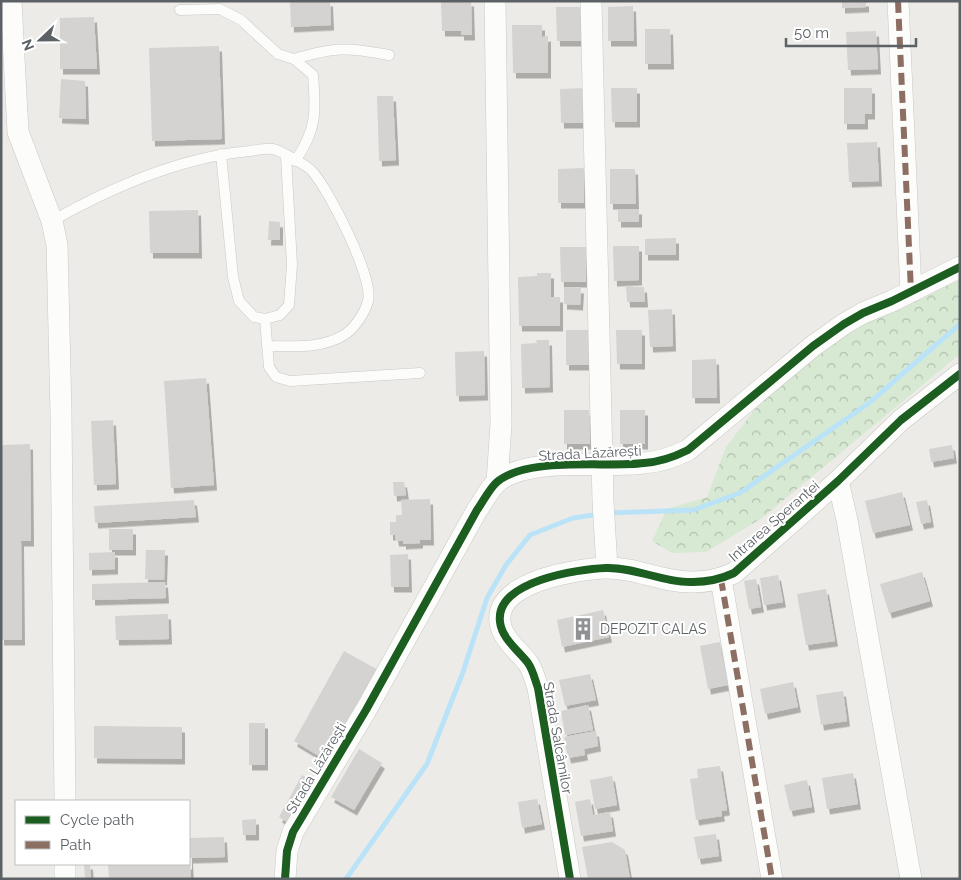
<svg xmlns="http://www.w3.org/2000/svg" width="961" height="880" viewBox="0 0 961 880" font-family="Raleway,sans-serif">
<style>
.forest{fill:url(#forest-crowns)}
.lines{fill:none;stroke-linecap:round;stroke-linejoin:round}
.stream{stroke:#bbe3f8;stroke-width:5}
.building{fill:#d4d3d1;filter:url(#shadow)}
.lane-casing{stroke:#c8c8c8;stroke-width:11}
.street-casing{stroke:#c8c8c8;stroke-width:22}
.lane{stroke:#fcfcfb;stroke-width:10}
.street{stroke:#fcfcfb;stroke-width:21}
.quiet{stroke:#8d6e63;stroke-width:6;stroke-dasharray:12 6;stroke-linecap:butt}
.cycleway-casing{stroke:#fff;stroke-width:11}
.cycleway{stroke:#1b5e20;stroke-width:8}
.labels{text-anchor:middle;stroke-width:4;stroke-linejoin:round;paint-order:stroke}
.street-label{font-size:14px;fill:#5c6165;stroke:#fff}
.poi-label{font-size:14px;fill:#5c6165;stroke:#fff;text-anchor:start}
</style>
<defs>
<pattern id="forest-crowns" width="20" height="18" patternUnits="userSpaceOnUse" patternTransform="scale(1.25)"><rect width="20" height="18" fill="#d7e9d2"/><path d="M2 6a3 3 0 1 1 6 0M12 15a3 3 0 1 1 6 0" fill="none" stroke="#b2c0ae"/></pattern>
<filter id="shadow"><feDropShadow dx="3" dy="5.5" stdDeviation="0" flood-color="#0004"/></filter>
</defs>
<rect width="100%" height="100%" fill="#edebe7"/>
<!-- forest -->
<path class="forest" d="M960,280v74l-198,164 -56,34 -34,1 -20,-12 15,-32 40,-12 19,-50 33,-43 57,-47 42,-31z"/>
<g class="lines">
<!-- stream -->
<path class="stream" d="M608,513l85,-3 47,-17 129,-90 91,-79
M346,879l81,-115 36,-92 24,-74 19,-33 24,-30 43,-17 27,-4"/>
</g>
<!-- building -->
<path class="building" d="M290,1h40l1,24 -40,2z
M441,1h30l1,34h-11v-4h-19z
M842,1h24v6l-24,1z
M633,6l1,35h-26v-34z
M556,7h26v34h-25z
M94,17l3,52h-37v-51z
M512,25h30v12l6,-1v37h-35z
M645,29h25l1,35h-26z
M876,31l2,38 -30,1 -2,-38z
M219,46l3,93 -70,2 -3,-93z
M61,79l24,2 1,38 -27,-1z
M586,88v35h-25l-1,-34z
M611,88h26v34h-25z
M844,88h28v26h-7v10h-21z
M377,96h16l3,64 -17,1z
M877,142l2,39 -30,1 -2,-39z
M584,168v35h-26v-34z
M610,169h25l1,35h-26z
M618,209h21v13h-21z
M198,210l1,43h-49l-1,-42z
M269,221l11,1v18h-12z
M676,238v17h-31v-16z
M613,246h26v34l-25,1z
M560,247h26v35h-25z
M537,273h14v24h9v29h-41l-1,-49 19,-1z
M564,287l17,1 -1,17 -16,-1z
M626,287h18l1,15h-18z
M672,309l1,37 -23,1 -2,-37z
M566,330h25v35h-25z
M616,330h26v34h-25z
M536,340h13l1,47 -28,1 -1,-44 16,-1z
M484,351l1,44 -29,1 -1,-44z
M716,359l1,39h-25v-38z
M206,378l8,107 -43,3 -7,-107z
M564,410h25l1,34h-26z
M620,410h25v34h-25z
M113,420l3,64 -22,1 -3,-64z
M30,444l1,97h-10l1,99h-21v-195z
M952,445l2,13 -23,4 -2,-13z
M393,482h11l2,13 -12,1z
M902,492l8,33 -37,8 -8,-32z
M430,499l1,41h-11v3l-17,1v-3h-7l-1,-6h-5v-13h6v-7h6l-1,-15z
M194,500l2,17 -101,6 -1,-17z
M927,500l4,22 -10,2 -5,-22z
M109,529h24v21h-24z
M146,550h19l-1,30 -19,-1z
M115,552v17l-26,1v-17z
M408,554l1,33h-18l-1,-32z
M922,572l8,29 -41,12 -9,-29z
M778,575l5,27 -19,3 -4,-27z
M756,579l5,28 -12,2 -5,-28z
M165,582l1,16 -74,2v-16z
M826,589l9,52 -29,4 -9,-51z
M603,610l6,27 -47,10 -5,-27z
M168,614l1,25 -53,1 -1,-24z
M720,642l8,43 -20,4 -8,-43z
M344,651l36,20 -51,91 -35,-21z
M590,674l6,26 -31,6 -6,-26z
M793,682l5,25 -33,7 -5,-25z
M843,691l4,30 -26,4 -5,-30z
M588,705l5,25 -28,5 -4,-24z
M249,723h16v42h-16z
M94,726l88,1v32l-88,-1z
M596,731l2,15 -14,3 1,6 -17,3 -4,-21z
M359,749l23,14 -28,47 -23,-13z
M720,766l7,44 -6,1 1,5 -26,4 -6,-41 8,-1 -1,-9z
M853,773l5,31 -31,5 -5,-31z
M302,775l13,8 -23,42 -13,-8z
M612,776l5,29 -22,4 -5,-29z
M807,780l5,27 -22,4 -6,-26z
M537,799l5,25 -20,4 -4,-26z
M590,799l3,16 17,-3 3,19 -32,5 -6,-34z
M256,819v16h-13l-1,-15z
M716,834l3,22 -21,3 -4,-22z
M224,837l1,20 -35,1 1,21h-82l-1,-15h81v-26z
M612,842l13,8 5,29h-42l-6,-32z
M84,864h6l1,15h-6z"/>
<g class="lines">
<defs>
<path id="lane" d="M180,10l40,-1 21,11 37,34 16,5 19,16c3,36 4,55 -18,86
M294,59c41,-12 53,-12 95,-4
M221,154l12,123 6,24 15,16 11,2 15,-4 9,-10 3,-40 -6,-109
M52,221c60,-34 129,-64 198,-70 7,-1 16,-3 23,-2 6,1 35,17 39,22 17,19 62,107 56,130 -3,12 -14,28 -24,34 -23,14 -50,11 -77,11
M265,319l4,48 7,10 14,4 130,-8"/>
<path id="street" d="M11,1l7,131 34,89 5,24 4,169 4,387
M495,1l6,423 -4,58
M591,1l12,500 4,67
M898,1l13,291
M838,481l9,39 64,359
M721,579l51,300
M65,864v15
M285,879l2,-28 6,-19 73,-122 111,-200c6,-8 12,-21 20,-28 31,-26 108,-14 147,-19 16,-1 30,-6 44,-13l125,-104 31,-22 19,-11 29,-12 68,-34
M570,879l-32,-191c-3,-8 -5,-18 -10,-25 -9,-12 -26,-24 -28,-41 -5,-41 78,-53 106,-54 29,-1 58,15 87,14 14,0 28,-3 41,-9l104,-92 63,-61 59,-46"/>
</defs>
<!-- lane casing -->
<use href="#lane" class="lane-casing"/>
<!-- street casing -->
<use href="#street" class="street-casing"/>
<!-- lane -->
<use href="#lane" class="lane"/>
<!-- street -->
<use href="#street" class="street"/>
<!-- quiet -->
<path class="quiet" d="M898,1l13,291
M721,579l51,300"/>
<defs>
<path id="cycleway" d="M285,879l2,-28 6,-19 73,-122 111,-200c6,-8 12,-21 20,-28 31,-26 108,-14 147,-19 16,-1 30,-6 44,-13l125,-104 31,-22 19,-11 29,-12 68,-34
M570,879l-32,-191c-3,-8 -5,-18 -10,-25 -9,-12 -26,-24 -28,-41 -5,-41 78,-53 106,-54 29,-1 58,15 87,14 14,0 28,-3 41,-9l104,-92 63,-61 59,-46"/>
</defs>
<!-- cycleway casing -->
<use href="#cycleway" class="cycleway-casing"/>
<!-- cycleway -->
<use href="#cycleway" class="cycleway"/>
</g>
<!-- icons -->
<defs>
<symbol id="building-bare" viewBox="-9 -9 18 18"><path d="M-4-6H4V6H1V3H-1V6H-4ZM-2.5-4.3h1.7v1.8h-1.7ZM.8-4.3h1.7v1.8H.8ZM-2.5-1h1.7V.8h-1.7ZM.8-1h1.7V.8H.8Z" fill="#8f9192" stroke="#fff" stroke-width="2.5" paint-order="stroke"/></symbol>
</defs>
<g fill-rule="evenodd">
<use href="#building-bare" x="567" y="613" width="32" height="32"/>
</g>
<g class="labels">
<!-- street labels -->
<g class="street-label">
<text transform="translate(590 453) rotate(-3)" y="5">Strada Lăzărești</text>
<text transform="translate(774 521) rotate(-41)" y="5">Intrarea Speranței</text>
<text transform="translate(558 738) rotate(80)" y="5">Strada Salcâmilor</text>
<text transform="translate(316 768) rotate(-59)" y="5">Strada Lăzărești</text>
</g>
<!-- poi labels -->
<g class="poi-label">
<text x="600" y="634">DEPOZIT CALAS</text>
</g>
</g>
<!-- border -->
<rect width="961" height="880" fill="none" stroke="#5c6165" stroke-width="5"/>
<!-- legend -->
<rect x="15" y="800" width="175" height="65" fill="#ffffff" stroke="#bec0c1"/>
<rect x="25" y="816" width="25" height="8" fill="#1b5e20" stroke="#bec0c1"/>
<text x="60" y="825" font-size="15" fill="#5c6165">Cycle path</text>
<rect x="25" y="841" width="25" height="8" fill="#8d6e63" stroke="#bec0c1"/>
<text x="60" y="850" font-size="15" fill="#5c6165">Path</text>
<!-- north arrow -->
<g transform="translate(40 40) rotate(248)" stroke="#ffffff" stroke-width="4" paint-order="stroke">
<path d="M0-4L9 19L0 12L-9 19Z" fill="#5c6165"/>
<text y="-8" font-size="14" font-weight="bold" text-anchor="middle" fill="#5c6165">N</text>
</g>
<!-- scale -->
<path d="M786 38v8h130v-8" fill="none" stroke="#5c6165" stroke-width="2.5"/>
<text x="794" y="38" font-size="15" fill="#5c6165" stroke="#ffffff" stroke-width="4" paint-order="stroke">50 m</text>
</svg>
